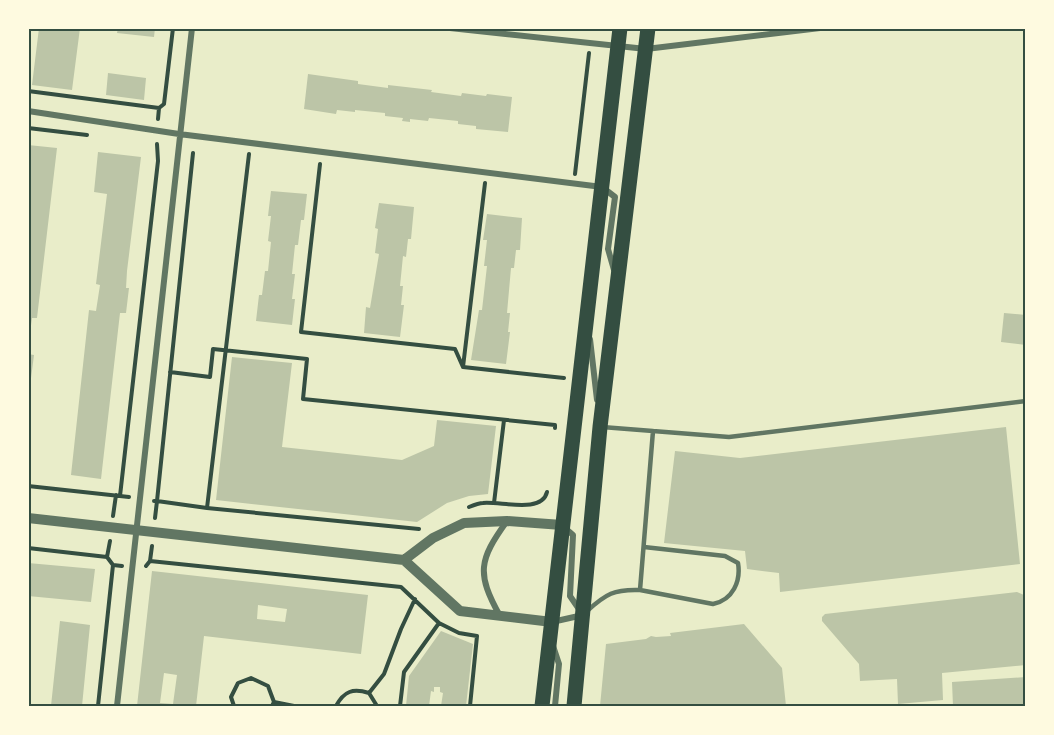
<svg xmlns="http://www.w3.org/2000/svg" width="1054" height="735" viewBox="0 0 1054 735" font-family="'Source Serif 4',serif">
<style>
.building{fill:#bcc5a7;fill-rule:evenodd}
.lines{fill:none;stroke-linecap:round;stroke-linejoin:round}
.path{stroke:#344e41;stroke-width:4}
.service{stroke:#617663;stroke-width:4.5}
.minor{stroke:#617663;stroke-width:6}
.tertiary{stroke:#617663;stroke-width:10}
.primary{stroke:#344e41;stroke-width:15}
.neatline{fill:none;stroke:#344e41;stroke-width:2}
</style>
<rect width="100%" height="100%" fill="#e9edc9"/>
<!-- building -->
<path class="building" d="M39,28h41l-8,62 -40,-5z
M118,28h37l-1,9 -37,-4z
M108,73l38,5 -2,22 -38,-5z
M308,74l50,7v3l30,4v-3l44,5 -1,2 30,4 1,-3 24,3 1,-2 25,3 -4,35 -32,-3v-3l-18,-2v-3l-29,-3 -1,3 -18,-2v3l-8,-1 1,-3 -18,-2v-3l-30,-3v2l-18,-2 -1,4 -32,-5z
M28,145l29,3 -20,170h-5l-2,15h-2z
M98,152l43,5 -14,114 -1,17h3l-3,25h-6l-19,166 -30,-4 18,-165 7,1 4,-26 -4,-1 11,-90 -13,-2z
M271,191l36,3 -3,26h-3l-3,25h-3l-3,29h3l-3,25h3l-3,26 -36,-4 3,-26h3l3,-24h3l3,-29 -3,-1 3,-25h-3z
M379,203l35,4 -3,32h-3l-2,18 -3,-1 -3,30h3l-2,19h3l-4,32 -36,-4 2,-26 4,1 9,-54 -4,-1 3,-24 -3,-1z
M487,214l35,4 -2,32h-4l-2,18h-3l-4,45h3l-2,19h2l-4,32 -35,-4 8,-50h3l5,-44h-3l3,-26h-4z
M1004,313l22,2v30l-25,-3z
M28,354l6,1 -4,31h-2z
M232,357l60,6 -10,84 120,13 32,-14 3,-26 59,6 -8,68 -19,2 -22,7 -30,19 -201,-22z
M1006,427l14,137 -240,28 -1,-19 -32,-4 -2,-18 -81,-8 11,-92 65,7z
M28,563l67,6 -4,33 -63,-6z
M152,571l216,24 -7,59 -157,-18 -8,70h-59zM258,605l29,4 -2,13 -28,-3zM164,673l13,2 -4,29 -13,-1z
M1017,592l7,3 2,70 -84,8 1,27 -45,4 -1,-25 -37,2 -1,-17 -37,-43v-4l3,-3z
M60,621l30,4 -8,81h-31z
M744,624l38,44 4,38h-103v-2l-30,2h-53l6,-62 40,-5 5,-3 5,1 15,-1 -1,-3z
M441,631l32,13 -7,62h-25l2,-13 -3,-1v-5h-6v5l-3,-1 -2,15h-23l3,-30z
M1026,677v29h-73l-1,-24z"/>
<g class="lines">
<!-- path -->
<path class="path" d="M28,91l131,17 -1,11
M159,108l5,-4 9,-76
M28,128l59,7
M193,153l-36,348 50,7 212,21
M320,164l-19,168 154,17 8,18
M575,174l14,-121
M485,183l-22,184 101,11
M170,372l40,5 3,-28 94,10 -4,40 252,26v3
M28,486l101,11
M120,496l38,-335 -1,-17
M154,501h3l-2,17
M494,503l10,-83
M469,507c5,-2 10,-4 14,-4 17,-2 59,11 64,-11
M207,508l42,-354
M113,516l3,-21
M28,548l79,9 6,8 9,1
M107,557l3,-16
M150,561l2,-15
M146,566l4,-5 251,26 38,36 20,10 18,3 -7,70
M274,702l20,4
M98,706l15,-141
M234,706l-3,-9 7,-14 13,-5 17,8 6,16 -2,4
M336,706c8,-15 17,-18 33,-13
M377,706l-8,-13 15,-19 17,-45 14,-30
M400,706l4,-34 35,-49"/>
<!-- service -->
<path class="service" d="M602,427l127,10 297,-36
M640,590l73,14c20,-4 28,-23 25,-41l-13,-7 -81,-9
M587,611c19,-17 27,-22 53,-21l13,-159"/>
<!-- minor -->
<path class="minor" d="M450,28l196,21 174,-21
M28,111l151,23 423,53 13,10 -7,52 6,21
M590,339l7,61
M500,616c-24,-43 -21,-56 7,-95
M552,622l31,-7 -13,-19 3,-61 -8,-7
M553,646l6,18 -4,42
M117,706l75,-678"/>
<!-- tertiary -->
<path class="tertiary" d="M28,518l376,42 56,51 92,11
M404,560l29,-22 31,-15 43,-2 55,4"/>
<!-- primary -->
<path class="primary" d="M542,706l78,-678
M574,706l26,-279 48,-399"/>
</g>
<!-- border -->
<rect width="1054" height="735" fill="none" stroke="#fefae0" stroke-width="60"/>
<rect x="30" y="30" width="994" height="675" class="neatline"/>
</svg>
